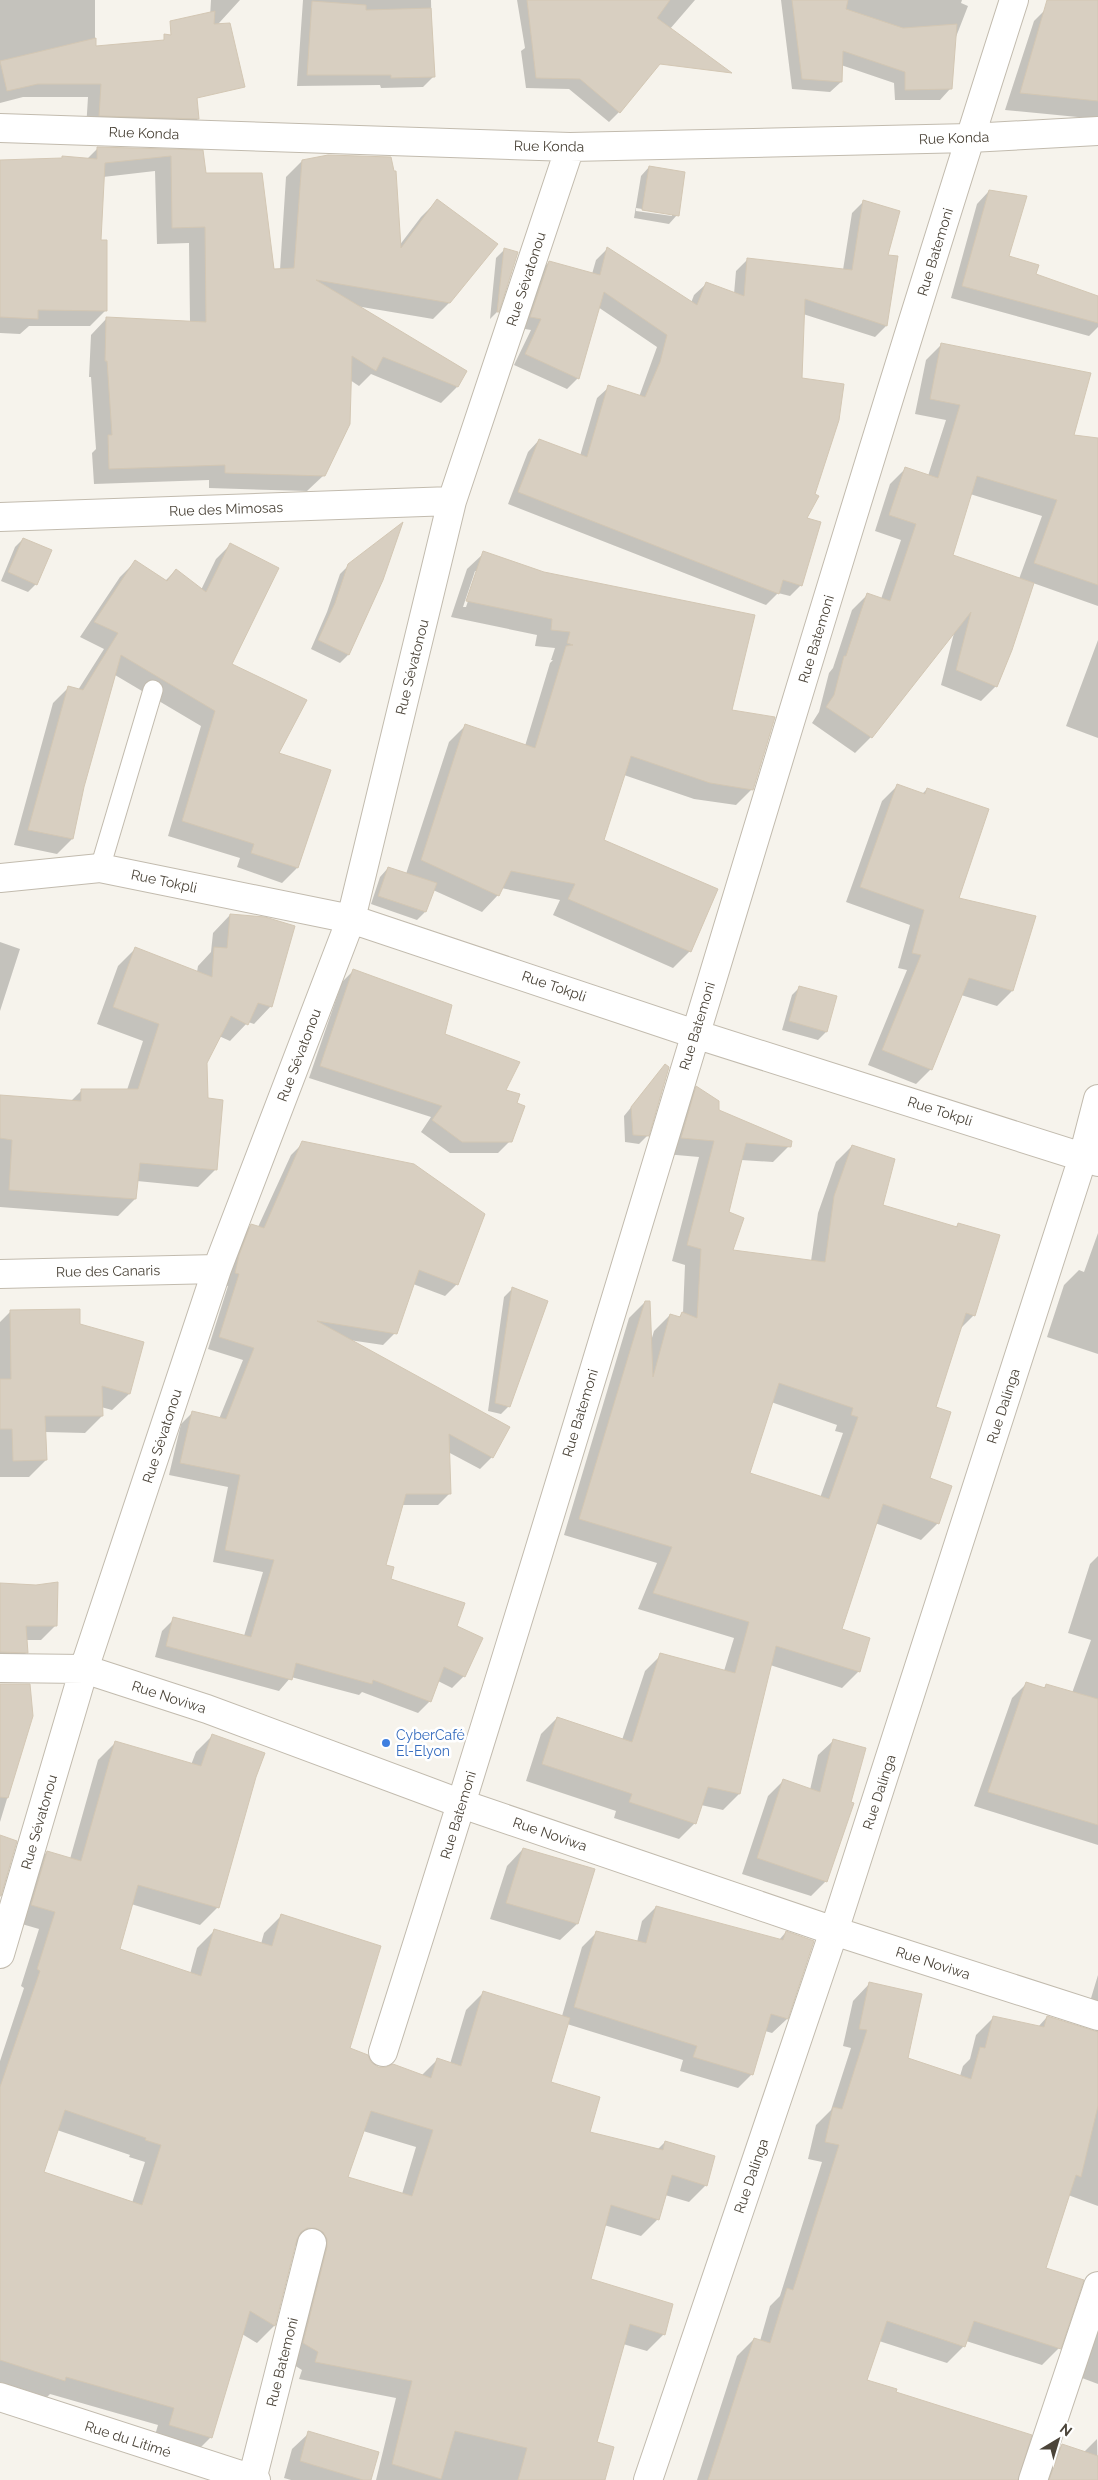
<svg xmlns="http://www.w3.org/2000/svg" width="1098" height="2480" viewBox="0 0 1098 2480" font-family="Raleway,sans-serif">
<style>
.shadow{fill:#0003;fill-rule:evenodd}
.building{fill:#d8cfc1;stroke:#d3c7b4;fill-rule:evenodd}
.lines{fill:none;stroke-linecap:round;stroke-linejoin:round}
.lane-casing{stroke:#c2bbae;stroke-width:21}
.street-casing{stroke:#c2bbae;stroke-width:30}
.lane{stroke:#fff;stroke-width:19}
.street{stroke:#fff;stroke-width:28}
.shop-dot{fill:#3f7fe0;stroke:#fff;stroke-width:2}
.labels{text-anchor:middle;stroke-width:5;stroke-linejoin:round;paint-order:stroke}
.street-label{font-size:14px;fill:#4b4439;stroke:#fff}
.shop-label{font-size:14px;fill:#366cbe;stroke:#fff;text-anchor:start}
</style>
<rect width="100%" height="100%" fill="#f6f3ec"/>
<!-- shadow -->
<path class="shadow" d="M0,0h95v48l103,71 -14,13 -98,-3 2,-32h-65l-23,6z
M211,0h29l-31,34z
M303,0h128l2,77 -10,10 -42,1 -1,-3 -83,1z
M517,0h178l-38,44 -38,68 -10,10 -40,-33 -43,-1 -5,-37 4,-3z
M781,0h181l-1,3 7,3 -14,36 -4,47 -10,11h-45l-1,-17 -53,-18v17l-11,10 -38,-3z
M1073,0h25v119l-93,-9 29,-89 17,-17z
M98,148l104,4 3,22 68,96h7l6,-93 16,-16 97,85 22,-29 16,-16 12,102 -16,16 -77,-13 101,81 -16,16 -70,-29 -12,12 -9,-6 -26,95 -17,16 -98,-3v-8l-115,4 -2,-31 4,-4 -5,-72h-2l2,-42 16,-17 83,4 -1,-79 -32,1 -2,-73 -52,6 -3,64 6,69 -16,16h-61l-9,8 -20,-1v-172l87,-2z
M649,167l28,48 -8,9 -35,-6 7,-42zM636,208l36,6v2l-36,-5z
M989,191l18,66 28,18 63,22v30l-9,9 -138,-38 26,-94z
M863,202l23,54v70l-11,11 -72,-23 -2,65 4,140 -4,66 -11,11 -12,-3 -12,12 -258,-101 20,-52 11,-12 41,16 17,-58 12,-11 30,10 18,-50 -59,-40 -20,71 -11,11 -53,-24 17,-35 -12,-2 18,-54 12,-12 43,12 4,-14 11,-11 84,54 3,-8 12,-11 28,10 2,-23 11,-11 96,10 9,-57z
M504,250l-6,61 -8,8 6,-61z
M942,344l128,103 28,10v149l-65,-23 -37,103 -15,15 -40,-16 14,-56 -84,108 -16,16 -43,-30 7,-11 10,-39 4,-5 19,-58 15,-15 14,4 20,-59 -26,-9 15,-47 15,-15 23,7 18,-56 -31,-6 11,-54zM970,494l72,22 -23,63 -68,-24z
M23,539l13,45 -8,8 -27,-11 14,-34z
M231,544l-1,120 47,89 52,17 -32,98 -15,15 -45,-16 3,-9 -72,-22 33,-110 -86,-51 -32,112 -11,52 -15,15 -43,-9 39,-142 15,-15 10,2 26,-41 -24,-12 40,-60 15,-15 30,19 11,-11 25,20 15,-31z
M484,553l246,158 22,78 -16,16 -42,-6 -70,-24 -22,66 88,110 -17,17 -120,-53 7,-15 -59,-12 -3,7 -16,17 -49,-22 -8,22 -8,8 -46,-16 9,-27 8,-9 18,6 43,-132 16,-16 60,20 25,-83 3,-3h-2l4,-12 -20,-2 2,-11 -86,-18 16,-48zM475,571h3l-12,36h-3z
M349,565l33,15 -34,75 -8,8 -29,-14 16,-37 13,-38z
M1098,640v98l-32,-12z
M897,786l25,8 5,-5 30,110 78,18 -23,74 -15,15 -36,-11 -30,74 -15,15 -48,-19 39,-95 -9,-2 12,-43 -64,-23 36,-101z
M230,915l41,91 -17,18 -6,-2 -18,19 -11,-5 -13,27 1,37 8,70 -17,17 -61,-6 -2,18 -17,17 -118,-9v-110l70,5 11,-11 46,-1 16,-49 -46,-17 21,-58 17,-17 62,23 1,-6 13,-14 2,-19z
M0,942l20,7 -20,62z
M354,970l90,65 72,69 -6,37 -12,12h-48l-29,-21 10,-15 -122,-39 33,-96z
M800,987l26,45 -8,8 -36,-10 10,-35z
M665,1066l-17,69 -9,9 -14,-2 -1,-26z
M697,1087l21,24 71,35 -16,16 -32,-2 -14,53 4,38 80,10 7,-48 18,-51 16,-16 29,60 74,22 3,-4 16,91 -15,15 -24,78 -6,71 22,7 -14,38 -16,16 -46,-17 -35,107 29,9 -11,33 -16,16 -72,-23 -31,129 -16,16 -22,-5 -6,18 -16,16 -65,-21 2,-7 -90,-30 15,-47 16,-16 65,22 23,-69 16,-16 63,16 10,-33 -96,-29 19,-46 -93,-28 65,-217 16,-16 6,39 3,-10 16,-16 8,3 5,-5 2,-48 -13,-4 27,-104 -34,-3 16,-51zM771,1402l66,23 -2,6 8,2 -23,65 -71,-24z
M303,1143l154,141 -12,12 -32,-12 -18,49 -12,12 -34,-5 160,87 -17,30 -12,12 -32,-17 2,41 -12,12h-36l-18,60 5,15 67,47 8,49 -12,12 -14,-7 -8,20 -12,12 -56,-21 -3,3 -68,-18 -12,14 -124,-34 7,-26 12,-12 70,17 19,-64 -50,-10 15,-75 -59,-12 12,-51 12,-12 26,7 24,-59 -35,-11 20,-63 -5,-1 16,-48 12,-12 7,2 33,-72z
M1098,1233v121l-51,-17 17,-52 15,-15 5,2z
M512,1289l-3,117 -8,8 -13,-3 16,-114z
M10,1312l69,12 50,70 -17,16 -11,-3 1,9 -17,17 -40,-1 1,28 -17,17h-29v-155z
M1098,1556v289l-124,-39 38,-108 15,-15 16,5 4,-3 25,8 19,-53 -23,-7 22,-69z
M0,1584l56,41 -15,15h-15l1,12 -15,15h-12z
M0,1685l32,31 -32,106z
M213,1735l41,42 -37,131 -17,17 -69,-21 -12,45 71,25 7,-26 17,-17 47,13 3,-11 17,-17 67,133 29,19 44,8 16,-16 13,4 16,-54 17,-17 79,23 20,-69 15,-15 40,10 5,-21 14,-14 123,33 7,-8 1,87 -15,14 -7,-2 -13,43 -14,14 -58,-17 3,-11 -116,-36 -18,59 39,50 69,17 8,-8 41,43 -17,17 -24,-7 -7,24 -17,17 -37,-11 -15,55 75,54 -17,17 -24,-7 -28,99 8,37h-227l20,-82 -97,-19 3,-9 -16,-10 13,-115h-5l-20,81 -17,17 -15,-9 -32,104 -17,17 -40,-13 5,-17 -108,-31 -3,3 -47,-15v-321l24,-73 -3,-2 18,-57 -24,-7 15,-53 17,-17 23,7 28,-99 17,-17 76,22 5,-13zM57,2130l73,25 -1,2 16,5 -13,41 -89,-31zM363,2131l53,16 -14,47 -56,-17z
M834,1740l-8,141 -15,15 -69,-22 26,-78 15,-15 27,9 8,-35z
M523,1849l54,75 -17,16 -70,-21 17,-53z
M1098,1975v231l-30,-11 -23,74 14,79 -17,17 -76,-24 -2,5 -17,17 -68,-22 -14,39 30,13 122,87h-320l40,-124 17,-17 6,2 10,-35 10,-10 42,-134 -14,-3 8,-34 15,-15 20,-62 -8,-2 10,-45 17,-18 37,76 53,17 3,-10 7,-7 6,-24 17,-17 45,9 9,-10 49,15 -4,-10 -7,-4z
M1098,2328v56l-24,-9z
M309,2433l61,47h-79l-7,-2 8,-29z
M1097,2439l1,41h-59l6,-17 17,-18 22,7z"/>
<!-- building -->
<path class="building" d="M527,0h143l-13,18 75,55 -72,-9 -40,49 -40,-34 -44,-1z
M792,0h56l-2,9 57,19 54,-4 -5,65 -47,1v-18l-62,-21 -1,31 -40,-3z
M1047,0h51v101l-78,-8z
M312,1l54,4v5l65,-2 4,69 -44,1v-3h-84z
M215,11l-1,13 16,-1 15,64 -48,11 2,21 -100,-3 2,-32h-63l-31,7 -7,-30 96,-23v8l68,-6v-6l7,1 -1,-14z
M97,147l106,3 3,23h56l12,96 20,-1 8,-108 26,-5 63,2 3,14h2l5,77 36,-49 61,45 -48,59 -134,-23 151,91 -9,16 -75,-30 -7,14 -24,-15 -2,68 -25,52 -100,-3v-8l-116,4 -1,-34h4l-5,-74h-2l1,-44 100,5 -1,-95 -33,1 -1,-72 -66,7 -4,77h6v71l-69,-1v9l-38,-2v-157l62,-2v-2l35,3z
M649,166l36,6 -6,44 -37,-6z
M989,190l38,6 -18,60 30,9 -3,9 62,22v27l-136,-37z
M863,200l37,11 -12,44 10,1 -11,70 -82,-27 -3,79 42,6 -5,36 -24,74 4,2 -12,22 14,4 -19,64 -19,-6 -4,14 -261,-102 21,-53 48,18 21,-72 37,12 15,-35 7,-27 -63,-43 -25,87 -54,-25 16,-35 -11,-2 19,-56 51,14 7,-28 90,58 9,-23 38,14 3,-38 105,12z
M504,248l14,4 -19,60h-2z
M941,343l150,30 -17,62 24,3v147l-64,-22 23,-63 -80,-24 -24,79 81,28 -22,67 -15,37 -41,-17 15,-58 -99,126 -46,-31 8,-12 10,-39h2l21,-63 23,8 26,-77 -27,-9 16,-48 33,11 22,-73 -30,-6z
M403,522l-20,58 -34,75 -31,-15 17,-37 13,-39z
M23,538l29,12 -15,35 -29,-13z
M230,543l49,25 -47,96 75,36 -28,53 52,17 -33,98 -47,-15 3,-9 -72,-23 33,-110 -94,-56 -37,132 -11,52 -45,-9 40,-144 15,4 35,-57 -24,-11 41,-62 32,21 9,-12 30,23z
M483,551l61,21 211,43 -23,95 43,7 -22,73 -43,-7 -79,-27 -27,84 114,49 -27,63 -123,-53 7,-15 -64,-13 -12,25 -78,-36 44,-136 70,24 31,-102 7,-1 -6,-2 3,-11 -19,-2 1,-11 -86,-18z
M897,784l28,10 2,-6 62,21 -30,89 77,18 -23,75 -44,-13 -37,92 -50,-20 39,-95 -9,-2 12,-43 -64,-23z
M388,867l49,16 -11,29 -48,-16z
M230,914l35,3 30,9 -23,81 -14,-4 -10,22 -17,-9 -24,47 1,35 15,2 -6,70 -77,-7 -4,36 -127,-9 3,-50 -12,-2v-43l81,6v-12h57l21,-65 -46,-17 22,-60 77,30 2,-30 13,1z
M353,969l99,36 -7,29 75,28 -14,28 14,4 -3,9 8,3 -13,36h-50l-30,-22 10,-14 -122,-40z
M799,986l38,10 -10,36 -38,-11z
M665,1064l4,3 -20,69 -16,-1 -2,-28z
M696,1086l23,15v9l73,31 -1,6 -45,-4 -17,69 15,6 -11,32 92,12 9,-66 18,-51 43,14 -12,46 74,22 1,-4 42,12 -25,81 -9,-3 -30,94 15,5 -21,66 22,8 -13,38 -56,-20 -41,125 28,9 -10,34 -84,-26 -36,148 -32,-7 -12,37 -67,-22 3,-8 -90,-30 15,-47 75,25 28,-89 75,20 14,-51 -96,-29 19,-46 -93,-28 66,-218h5l3,76 17,-63 10,3 2,-5 15,6 4,-69 -14,-4 27,-104 -33,-3zM779,1383l74,25 -2,7 7,2 -29,82 -79,-26z
M302,1141l112,23 71,50 -27,71 -39,-15 -22,64 -80,-13 193,106 -17,31 -44,-24 2,60h-45l-20,71 8,2 -3,12 74,24 -8,23 26,12 -18,39 -21,-10 -13,35 -58,-22 -1,4 -76,-21 -4,17 -126,-34 7,-29 78,20 23,-77 -49,-10 15,-75 -60,-12 12,-52 34,8 28,-71 -35,-11 20,-63 -4,-1 4,-18 12,-31 13,4z
M512,1287l36,14 -38,106 -15,-4z
M80,1309v15l64,18 -14,52 -28,-8 1,30h-58l2,44 -34,1 -1,-32h-12v-50h11l-1,-69z
M58,1582l-1,44h-31l2,27 -28,-1v-69l36,2z
M1026,1682l19,6 1,-4 52,15v126l-110,-33z
M0,1684h30l3,32 -25,82 -8,-1z
M212,1734l53,19 -9,24 -37,131 -81,-23 -18,64 81,27 13,-47 58,17 9,-32 100,32 -31,102 18,7 3,7 7,5h8l7,-3 38,14 6,-20 24,8 22,-75 87,27 -19,64 49,15 -10,35 73,18 2,-9 50,15 -8,30 -35,-11 -13,45 -48,-15 -20,74 82,25 -8,31 -35,-11 -33,118 17,5 -9,33h-87l9,-32 -72,-17 -14,48 -49,-15 20,-83 -97,-19 3,-10 -15,-9 24,-96v-8l-4,-7 -8,-4h-8l-6,4 -4,7 -22,87 -25,-15 -38,127 -43,-13 5,-17 -108,-31 -1,4 -65,-21v-273l40,-116 -3,-2 18,-57 -24,-7 16,-54 34,10 34,-120 86,25zM65,2110l81,28 -1,2 16,5 -19,60 -98,-33zM371,2111l62,19 -21,66 -64,-19z
M833,1739l33,9 -15,54 3,1 -27,79 -70,-24 26,-79 37,13z
M0,1835l17,6 -16,55h-1z
M523,1848l72,21 -17,55 -72,-21z
M656,1906l127,34 3,-9 28,10 -26,78 -17,-5 -18,61 -60,-18 4,-11 -123,-39 22,-76 50,12z
M869,1982l53,12 -14,64 63,21 9,-32 5,1 8,-32 51,11 3,-11 51,16v74l-17,71 -5,-2 -30,93 38,12 -23,69 -87,-28 -9,26 -78,-26 -20,59 30,9 -1,3 136,43 -14,45h-310l46,-142 16,5 17,-55 6,2 46,-145 -14,-3 8,-35 9,2 25,-79 -8,-1z
M308,2431l71,21 -8,28h-8l-63,-19z
M1062,2444l36,12v24h-49z"/>
<g class="lines">
<defs>
<path id="lane" d="M100,868l53,-178"/>
<path id="street" d="M0,128l570,19 400,-9 128,-7
M0,517l452,-16
M0,878l100,-10 251,51 344,115 403,128
M0,1274l217,-5
M0,1668l84,1 123,40 255,95 372,127 264,85
M0,1954l84,-285 133,-400 134,-350 101,-418 118,-354
M383,2052c217,-682 413,-1370 631,-2052
M0,2397l256,83
M252,2480l60,-237
M648,2480l186,-549 249,-774 15,-58
M1033,2480l65,-194"/>
</defs>
<!-- lane casing -->
<use href="#lane" class="lane-casing"/>
<!-- street casing -->
<use href="#street" class="street-casing"/>
<!-- lane -->
<use href="#lane" class="lane"/>
<!-- street -->
<use href="#street" class="street"/>
</g>
<!-- markers -->
<circle class="shop-dot" cx="386" cy="1743" r="5"/>
<g class="labels">
<!-- street labels -->
<g class="street-label">
<text transform="translate(144 133) rotate(2)" y="5">Rue Konda</text>
<text transform="translate(954 138) rotate(-2)" y="5">Rue Konda</text>
<text transform="translate(549 146) rotate(1)" y="5">Rue Konda</text>
<text transform="translate(935 252) rotate(-73)" y="5">Rue Batemoni</text>
<text transform="translate(526 279) rotate(-72)" y="5">Rue Sévatonou</text>
<text transform="translate(226 509) rotate(-2)" y="5">Rue des Mimosas</text>
<text transform="translate(816 639) rotate(-73)" y="5">Rue Batemoni</text>
<text transform="translate(412 667) rotate(-76)" y="5">Rue Sévatonou</text>
<text transform="translate(164 881) rotate(12)" y="5">Rue Tokpli</text>
<text transform="translate(554 986) rotate(19)" y="5">Rue Tokpli</text>
<text transform="translate(697 1026) rotate(-73)" y="5">Rue Batemoni</text>
<text transform="translate(299 1055) rotate(-69)" y="5">Rue Sévatonou</text>
<text transform="translate(940 1111) rotate(18)" y="5">Rue Tokpli</text>
<text transform="translate(108 1271) rotate(-1)" y="5">Rue des Canaris</text>
<text transform="translate(1003 1406) rotate(-72)" y="5">Rue Dalinga</text>
<text transform="translate(580 1413) rotate(-73)" y="5">Rue Batemoni</text>
<text transform="translate(162 1436) rotate(-72)" y="5">Rue Sévatonou</text>
<text transform="translate(169 1697) rotate(18)" y="5">Rue Noviwa</text>
<text transform="translate(879 1792) rotate(-72)" y="5">Rue Dalinga</text>
<text transform="translate(458 1815) rotate(-73)" y="5">Rue Batemoni</text>
<text transform="translate(39 1822) rotate(-74)" y="5">Rue Sévatonou</text>
<text transform="translate(550 1834) rotate(19)" y="5">Rue Noviwa</text>
<text transform="translate(933 1963) rotate(18)" y="5">Rue Noviwa</text>
<text transform="translate(751 2176) rotate(-71)" y="5">Rue Dalinga</text>
<text transform="translate(282 2362) rotate(-76)" y="5">Rue Batemoni</text>
<text transform="translate(128 2439) rotate(18)" y="5">Rue du Litimé</text>
</g>
<!-- shop labels -->
<g class="shop-label">
<text x="396" y="1740">CyberCafé<tspan x="396" dy="16">El-Elyon</tspan></text>
</g>
</g>
<!-- north arrow -->
<g transform="translate(1058 2440) rotate(38)" stroke="#ffffff" stroke-width="4" paint-order="stroke">
<path d="M0-4L9 19L0 12L-9 19Z" fill="#4b4439"/>
<text y="-8" font-size="14" font-weight="bold" text-anchor="middle" fill="#4b4439">N</text>
</g>
</svg>
